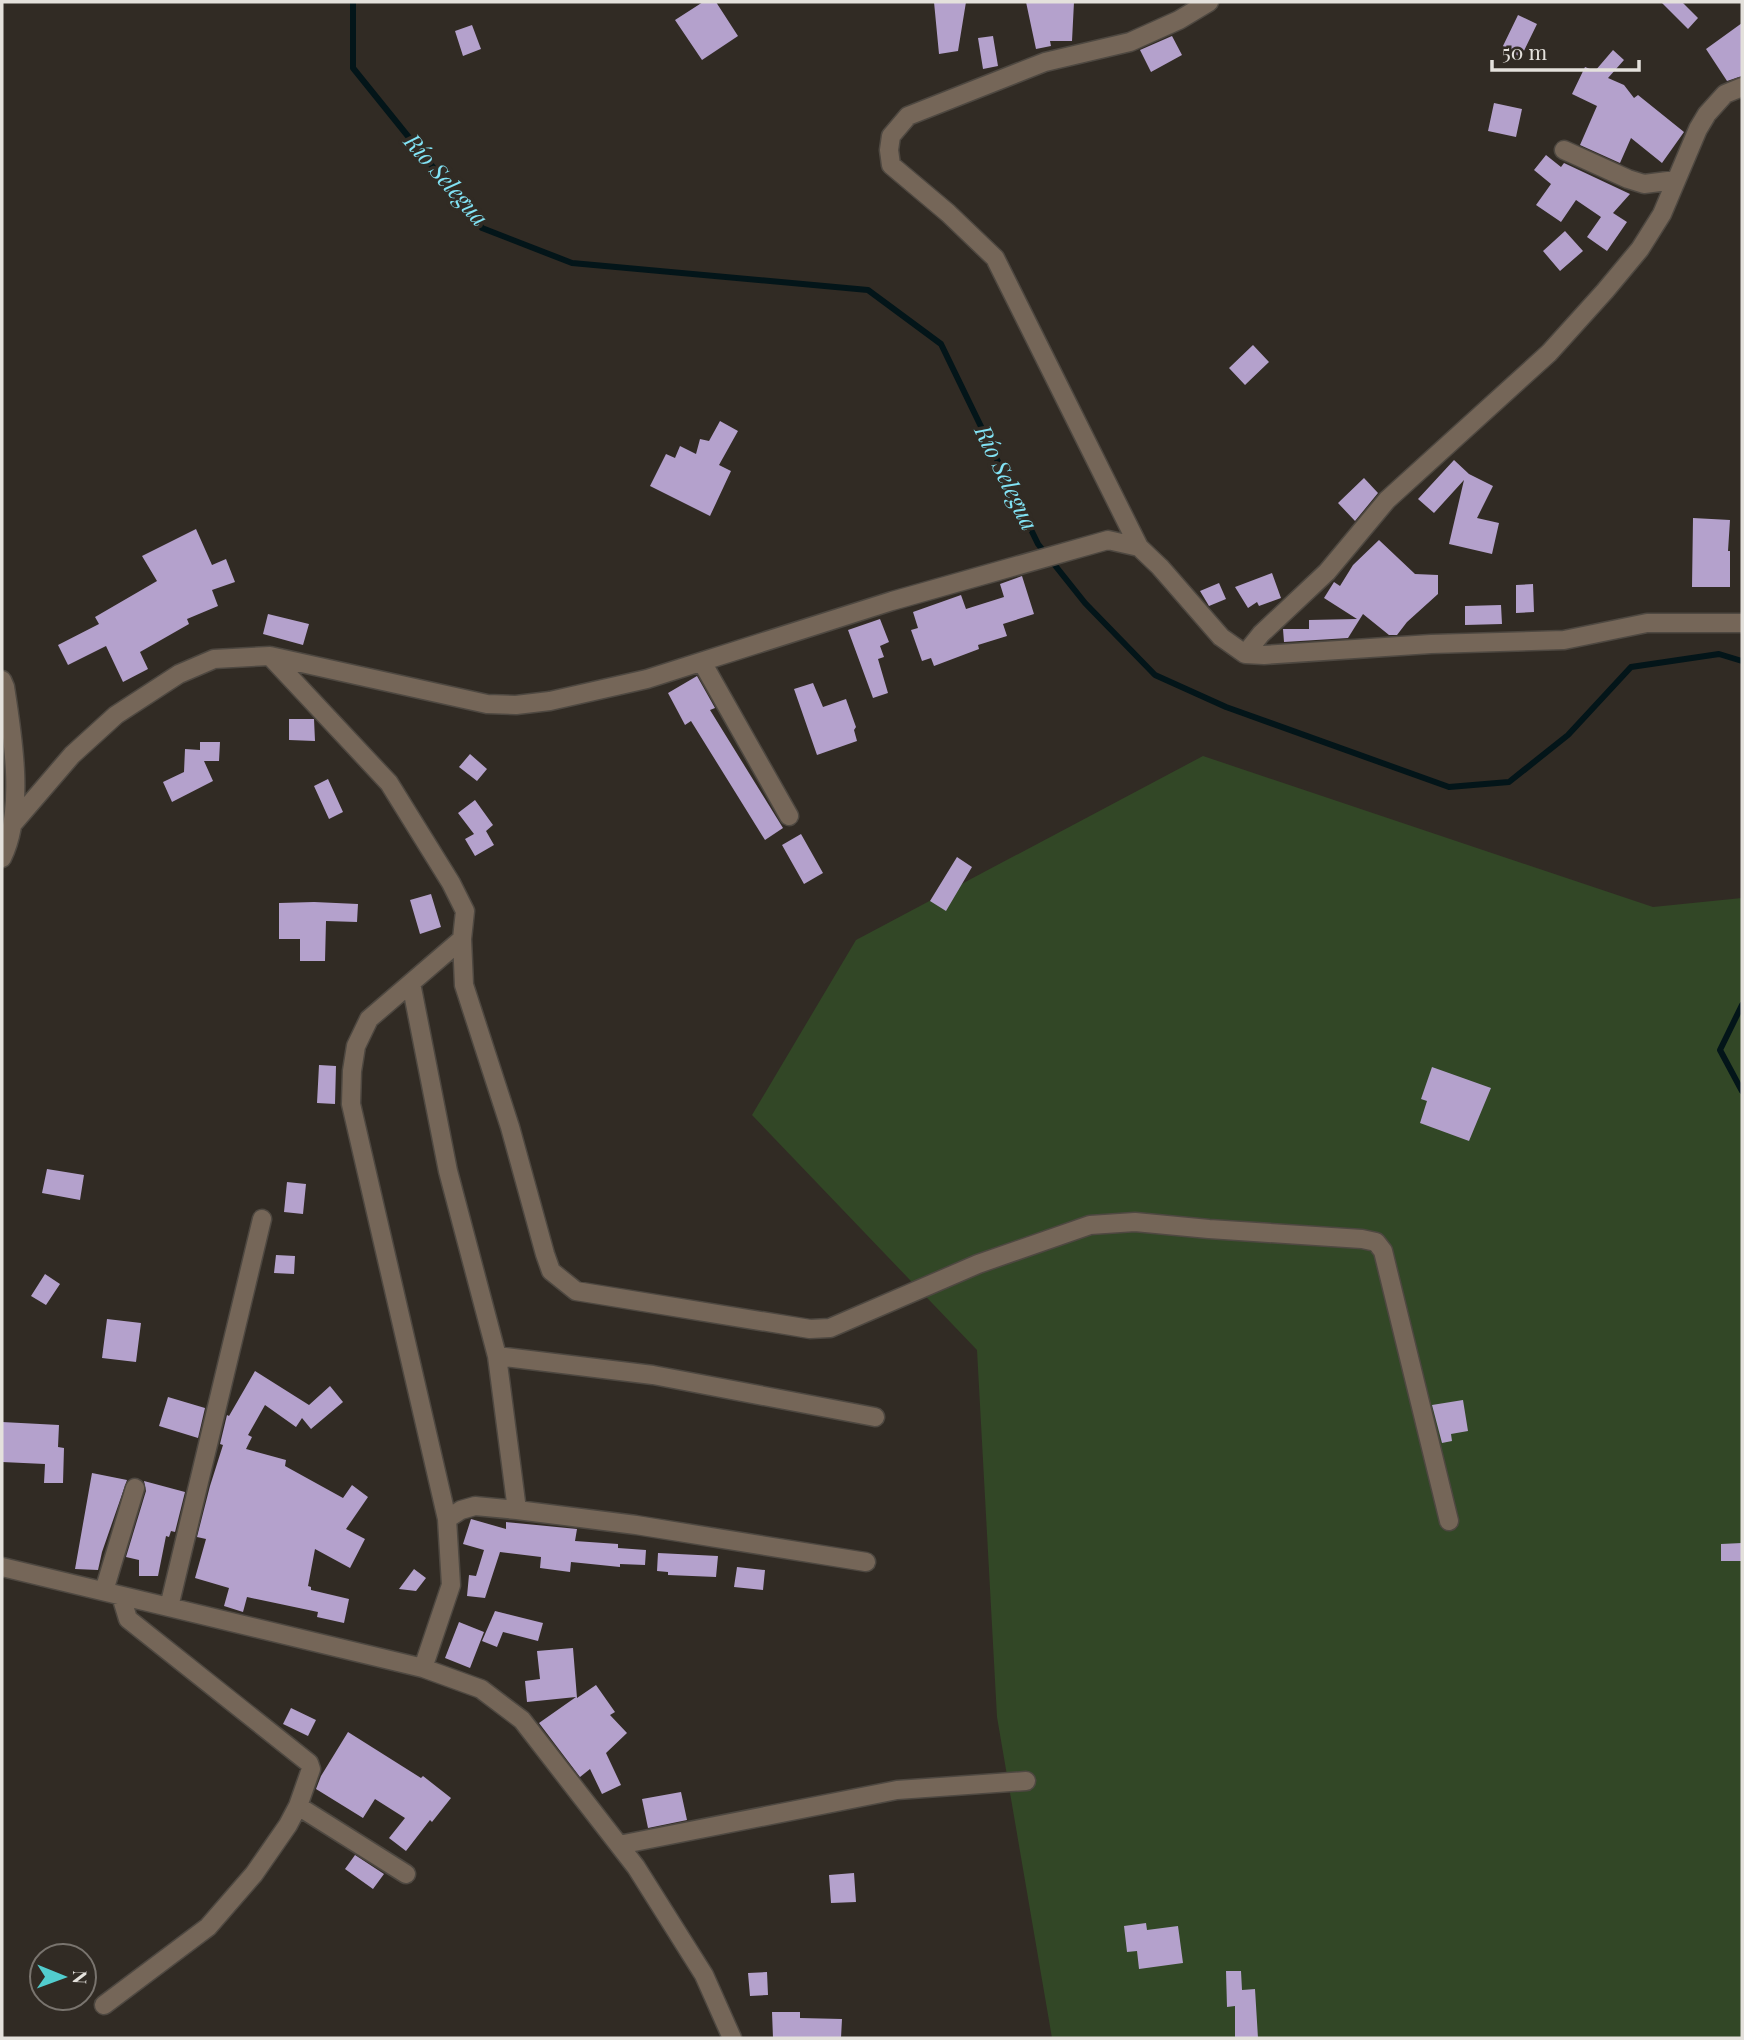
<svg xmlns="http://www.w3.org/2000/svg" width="1744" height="2040" viewBox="0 0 1744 2040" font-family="'Playfair Display',serif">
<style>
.green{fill:#324726}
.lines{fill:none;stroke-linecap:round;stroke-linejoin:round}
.stream{stroke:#031519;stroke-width:6}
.building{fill:#b4a1cc}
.street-casing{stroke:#4e4841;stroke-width:21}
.street{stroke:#756658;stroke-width:18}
.labels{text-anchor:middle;stroke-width:7;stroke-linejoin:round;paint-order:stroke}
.water-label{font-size:23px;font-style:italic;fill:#82e3f5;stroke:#312b24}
</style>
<rect width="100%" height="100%" fill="#312b24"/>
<!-- green -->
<path class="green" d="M1203,756l450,151 89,-9v1140h-690l-55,-321 -20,-367 -225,-235 104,-175z"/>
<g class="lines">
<!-- stream -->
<path class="stream" d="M353,2v66l129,160 90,35 296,27 73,54 97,200 47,59 70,72 71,32 223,80 60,-5 59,-47 63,-68 88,-13 23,7
M1742,1005l-22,45 22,41"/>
</g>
<!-- building -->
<path class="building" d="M703,2h13l22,34 -36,24 -27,-40z
M934,2h32l-8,49 -19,3z
M1026,2h48l-2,39h-22l1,5 -15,3z
M1661,2h21l16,16 -10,11z
M1518,15l19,9 -16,33 -19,-9z
M1742,23v53l-15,5 -21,-32z
M472,25l9,24 -18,7 -8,-25z
M993,36l5,30 -15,3 -5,-31z
M1172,36l10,19 -31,17 -11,-22z
M1613,50l11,10 -16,18 16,7 10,13 4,-3 46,37 -22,31 -31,-25 -11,25 -40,-18 17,-39 -25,-12 13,-27 10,4z
M1494,103l28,6 -6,28 -28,-6z
M1546,155l15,12 3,-4 66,31 -17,19 14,9 -20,29 -20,-14 14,-20 -25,-17 -15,22 -25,-17 15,-21 -17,-14z
M1565,231l18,20 -23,20 -17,-20z
M1253,345l16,17 -24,23 -16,-17z
M720,421l18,10 -19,34 12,6 -21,45 -60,-30 16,-32 9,4 5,-12 16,8 4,-15 9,2z
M1454,460l15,14 24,12 -16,32 22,5 -7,31 -43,-10 15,-64 -30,33 -16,-14z
M1364,478l14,15 -23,28 -17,-18z
M1693,518l37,2 -2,31h2v36h-38z
M196,529l16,36 14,-6 9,23 -23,8 6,16 -31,13 2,5 -49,28 8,17 -25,13 -17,-36 -38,19 -10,-20 41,-21 -4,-7 62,-36 -15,-25z
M1379,540l36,34 23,1v19l-31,28 -10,13h-8l-26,-21 -15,24 -64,4 -1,-13h26v-9l48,-1 -33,-21 10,-16 6,4 13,-21z
M1272,573l9,25 -22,8 -2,-4 -9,6 -13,-21z
M1022,576l12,38 -31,10 4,12 -29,9 1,4 -45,17 -3,-8 -9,3 -11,-31 7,-2 -5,-16 48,-17 5,14 38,-12 -4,-13z
M1219,583l7,16 -17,7 -9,-15z
M1533,584l1,28 -18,1v-28z
M1501,605l1,19 -37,1v-19z
M268,614l41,10 -6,21 -40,-11z
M880,619l9,23 -9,4 4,11 -6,2 10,34 -15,5 -25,-68z
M697,676l18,32 -5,2 73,118 -18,12 -74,-119 -6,4 -17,-32z
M813,683l10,24 23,-8 10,28 -2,3 3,11 -40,14 -23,-66z
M289,719h25l1,22 -26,-1z
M200,742h20l-1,19h-15l9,20 -41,21 -9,-20 21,-10 1,-23 15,1z
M470,754l17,15 -10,12 -18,-14z
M328,779l15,33 -14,7 -15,-33z
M475,800l18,25 -7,6 8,14 -19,11 -10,-17 9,-5 -16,-21z
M801,834l22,39 -19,11 -22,-39z
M957,857l15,10 -26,44 -16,-10z
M431,894l10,33 -21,7 -10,-34z
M314,902l44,2 -1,18 -31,-1 -1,40h-25v-22h-21v-36z
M319,1065l17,1 -1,38 -18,-1z
M1432,1067l59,21 -22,53 -49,-18 7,-22 -6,-2z
M47,1169l37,6 -4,25 -38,-7z
M287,1182l19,2 -3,30 -19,-2z
M276,1255l19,1 -1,18 -20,-1z
M45,1274l15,10 -14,21 -15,-9z
M107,1319l34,4 -5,39 -34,-4z
M255,1371l54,34 21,-19 13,16 -32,27 -9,-11 -6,9 -31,-22 -17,30 4,2 -6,12 40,11 -1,6 58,32 9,-13 16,12 -22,32 19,10 -15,29 -35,-19 -7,37 3,1v3l38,9 -5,24 -27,-6 1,-5 -71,-15 -4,15 -19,-6 5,-18 -34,-10 11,-39 -9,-2 13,-51 13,-41 -3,-1 7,-29 2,1z
M168,1397l37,11 -7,30 -39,-12z
M1463,1400l5,31 -17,3 1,7 -10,2 -10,-38z
M2,1422l57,3 -1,22 6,1 -1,35h-19l1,-19 -43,-2z
M92,1473l35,7 -25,72 -4,18 -23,-1z
M144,1481l41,11 -10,40 -4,-1 -2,6 -3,-1 -8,40h-19v-16l-13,-3 20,-66z
M471,1519l35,10v-7l71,7 -2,12 43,3v4l28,2 -1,15 -25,-1v3l-49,-5 -1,10 -30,-4 1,-11 -41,-5 -15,46 -18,-2 2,-21 7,1 8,-26 -21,-6z
M1742,1543v18h-21v-17z
M658,1553l60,3 -2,21 -48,-2v-3l-11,-1z
M737,1567l28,3 -2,20 -29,-3z
M414,1569l12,9 -10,13 -17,-2z
M495,1611l48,12 -5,18 -35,-9 -6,15 -15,-6z
M459,1622l25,10 -14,36 -25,-10z
M573,1648l4,50 19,-13 19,27 -5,3 17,18 -21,20 15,32 -19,9 -12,-25 -10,8 -41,-54 37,-26 -49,5 -2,-21 15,-2 -3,-28z
M291,1708l25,12 -8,16 -25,-12z
M348,1732l73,46 2,-2 28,22 -19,24 -2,-2 -24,31 -17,-13 16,-20 -30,-19 -12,19 -47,-29 5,-13z
M681,1792l6,28 -39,8 -6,-29z
M355,1855l29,19 -11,15 -28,-20z
M854,1873l2,29 -25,1 -2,-28z
M1146,1923l1,7 31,-4 5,37 -44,6 -2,-18 -10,1 -3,-26z
M1226,1971h15l1,19 13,-1 3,49h-23v-32l-8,1z
M767,1972l1,23 -18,1 -2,-23z
M772,2012h28v6l42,1 -1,19h-68z"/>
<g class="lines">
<defs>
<path id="street" d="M1564,150l64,29 16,5 32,-4
M1139,547l-144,-289 -47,-45 -57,-48 -2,-15 2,-14 17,-20 137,-54 85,-20 49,-22 30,-18
M1245,654l19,1 167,-11 133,-4 83,-17h95
M270,656l119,127 62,100 14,28 -3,28 -93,80 -13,27 -4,25 -1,33 96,415 4,66 -28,83
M702,662l87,154
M2,680l3,7c8,51 20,124 -3,171
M12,825l60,-70 44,-40 63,-41 35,-15 56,-3 217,48 29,1 34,-4 97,-22 245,-78 216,-61 31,7 21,20 61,70 24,17 16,-20 66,-62 60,-72 162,-147 56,-62 35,-42 22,-35 36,-85 9,-15 18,-20 17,-7
M462,939l2,46 46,142 35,127 6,17 25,20 234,38 20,-1 148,-64 112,-39 45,-3 74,7 153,10 14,3 7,9 66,270
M411,983l37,188 49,185 20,154
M497,1356l156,19 222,42
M447,1519l14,-9 14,-4 42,4 119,15 230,37
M2,1567l421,101 58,21 41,31 114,147 68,108 28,63
M104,1591l31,-103
M169,1607l93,-388
M298,1806l108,68
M619,1845l278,-55 129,-9
M104,2005l104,-78 46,-53 34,-49 10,-19 13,-37 -2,-6 -181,-144 -7,-23"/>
</defs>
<!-- street casing -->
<use href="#street" class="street-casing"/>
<!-- street -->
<use href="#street" class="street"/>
</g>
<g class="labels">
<!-- water labels -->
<g class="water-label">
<text transform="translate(446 180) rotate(49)" y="8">Río Selegua</text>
<text transform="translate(1006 478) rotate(64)" y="8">Río Selegua</text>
</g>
</g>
<!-- border -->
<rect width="1744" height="2040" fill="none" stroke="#e4e1dc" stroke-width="7"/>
<!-- north arrow -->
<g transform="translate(63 1977) rotate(91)"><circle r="33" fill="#312b24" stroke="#79746e" stroke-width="2"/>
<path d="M0-5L12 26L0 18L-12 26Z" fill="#52cdce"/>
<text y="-10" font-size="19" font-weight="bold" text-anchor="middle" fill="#e4e1dc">N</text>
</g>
<!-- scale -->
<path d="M1492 60v10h147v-10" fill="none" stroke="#e4e1dc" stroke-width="3.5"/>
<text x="1502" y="60" font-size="21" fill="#e4e1dc" stroke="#312b24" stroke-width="5" paint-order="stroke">50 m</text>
</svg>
